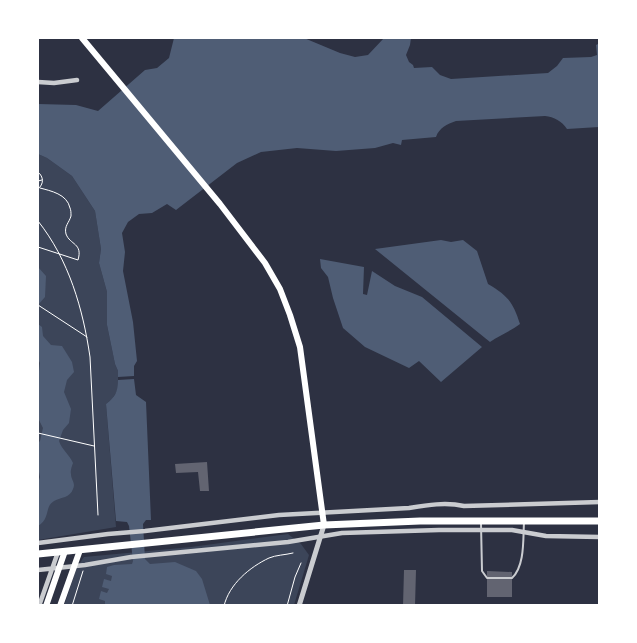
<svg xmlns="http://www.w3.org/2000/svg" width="637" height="643" viewBox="0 0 637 643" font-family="'Alegreya Sans',sans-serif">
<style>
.green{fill:#3c4559}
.water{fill:#4f5d75}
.building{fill:#626471}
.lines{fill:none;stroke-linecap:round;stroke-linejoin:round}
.path{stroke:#fff;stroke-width:1}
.service{stroke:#caccd0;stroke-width:2}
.minor{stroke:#caccd0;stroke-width:4.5}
.tertiary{stroke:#caccd0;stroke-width:5}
.secondary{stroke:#fff;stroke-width:6}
.primary{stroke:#fff;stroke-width:7}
</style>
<rect width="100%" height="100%" fill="#2d3142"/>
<!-- green -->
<path class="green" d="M38,154l9,4 25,18 23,35 6,38 -2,14 8,29v33l8,39 3,7v18l-2,4 -4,6 -6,5 10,123 -78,13z
M288,534l13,10 8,11 -15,50 -230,1 13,-39 7,-10 107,-10z"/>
<!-- water -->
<path class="water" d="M174,38h130l36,15 15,4 13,-2 16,-17h27l-1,7 -4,10 3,7 4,3 1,3 18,-1 8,8 11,4 97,-6 9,-7 6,-8 28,-1 6,-2 -1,-10 2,-1h1v83l-32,2c-5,-8 -13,-12 -22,-13l-89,5c-9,3 -17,7 -20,16l-34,3 -1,5 -8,-2 -18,5 -39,3 -39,-3 -36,4 -24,11 -61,47 -9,-6 -15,9 -13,1 -11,8 -6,11 3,19 -2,19 10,51 4,39 -3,5v10l-16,1v-6l-3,-7 -8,-39v-33l-8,-29 2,-14 -6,-38 -23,-35 -25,-18 -9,-4v-50l38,1 22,6 47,-41 12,-2 12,-10z
M441,240l10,2 12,-2 14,11 11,33c20,12 25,18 32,40 -9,7 -20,11 -30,18l-115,-93z
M320,259l44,8 -1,27 4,1 5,-24 23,15 27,11 60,50 -41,35 -22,-21 -10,7 -44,-21 -22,-19 -10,-30 -5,-21 -7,-9z
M38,267l8,9 -1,21 -7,8z
M38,324l4,3 1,9 8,9 11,1 10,16 2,10 -7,8 -3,12 7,17 -2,14 -6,7 -4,11c3,9 10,13 14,22 -1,3 -3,8 -2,11 0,6 5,9 2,15 -3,9 -12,8 -19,12 -10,6 -3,17 -16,25v-43l2,-6 -1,-5 -1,-1v-28l2,-2 3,-13 -5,-10v-46l1,-1 1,-8 -2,-4z
M134,379l2,16 10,7 5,118h-5l-3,4 2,35 5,5 25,-2 21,9 6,8 8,26 -112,1v-2l7,1v-4l-6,-2 2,-8 6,2 2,-4 -7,-2 2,-8 7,2 1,-5 -6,-2 1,-7 7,-2 18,-1 1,-3 -4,-35 -2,-4 -11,-1 -10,-117c9,-7 12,-12 12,-24z"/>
<!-- building -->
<path class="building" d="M207,462l2,29h-9l-2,-19 -22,1 -1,-9z
M404,570h12l-1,36h-12z
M487,571l25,1v25h-25z"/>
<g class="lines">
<!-- path -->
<path class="path" d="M38,172c6,5 6,12 0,17
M38,181l4,-1
M38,221c31,39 45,88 52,136l8,158
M38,247l40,13c5,-17 -8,-15 -12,-26 -2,-8 3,-11 5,-18 0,-3 0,-6 -1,-8 -3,-14 -19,-17 -30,-20
M38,305l49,32
M38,433l56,13
M72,606l11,-35
M224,606c5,-22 26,-39 45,-48 7,-3 16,-3 24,-5
M287,606l8,-29 6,-14"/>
<!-- service -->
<path class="service" d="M481,524l1,47 5,7h25c13,-12 11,-39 12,-56"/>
<!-- minor -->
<path class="minor" d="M38,82l16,1 23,-3
M38,543l70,-9 37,-3 134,-16 130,-7c18,-3 37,-6 55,-2l136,-4
M38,570l47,-5 46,-8 157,-15 54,-9 97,-3h73l34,6 54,1
M39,606l19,-54"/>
<!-- tertiary -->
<path class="tertiary" d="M299,606l25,-81"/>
<!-- secondary -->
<path class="secondary" d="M82,38l138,166 45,59 15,26 10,26 10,32 24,178
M46,606l19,-55
M60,606l20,-56"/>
<!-- primary -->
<path class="primary" d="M38,554l286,-29 96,-4h180"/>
</g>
<!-- border -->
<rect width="637" height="643" fill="none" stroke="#ffffff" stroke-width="78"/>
</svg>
